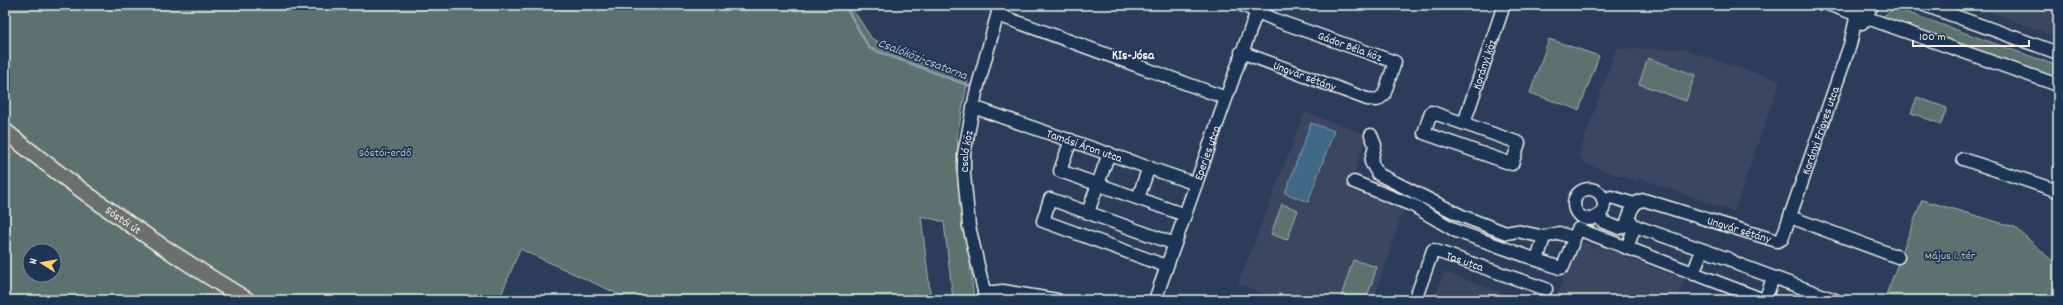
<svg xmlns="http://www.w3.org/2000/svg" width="2063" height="305" viewBox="0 0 2063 305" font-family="Dekko,sans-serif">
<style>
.built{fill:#3b4760}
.green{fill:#5b726e;stroke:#a8b2ab;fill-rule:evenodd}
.water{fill:#3f6787;stroke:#879eae}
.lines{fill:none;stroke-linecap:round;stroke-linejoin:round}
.stream{stroke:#879eae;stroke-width:2.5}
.minor-casing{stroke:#f4f1e8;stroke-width:15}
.major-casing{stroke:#f4f1e8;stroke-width:18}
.minor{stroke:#1d3557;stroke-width:12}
.major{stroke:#6c706d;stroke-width:15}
.labels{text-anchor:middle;stroke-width:3.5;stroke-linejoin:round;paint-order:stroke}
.street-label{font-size:12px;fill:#f4f1e8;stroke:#1d3557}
.park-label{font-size:12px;fill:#b7beb7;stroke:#1d3557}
.neighbourhood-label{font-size:13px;font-weight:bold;fill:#f4f1e8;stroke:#1d3557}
.water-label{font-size:13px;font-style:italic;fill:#b5c1c6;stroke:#1d3557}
</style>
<rect width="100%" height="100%" fill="#2b3d5b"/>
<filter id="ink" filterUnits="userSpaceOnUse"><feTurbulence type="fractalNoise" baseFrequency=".025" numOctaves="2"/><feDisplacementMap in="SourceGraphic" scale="8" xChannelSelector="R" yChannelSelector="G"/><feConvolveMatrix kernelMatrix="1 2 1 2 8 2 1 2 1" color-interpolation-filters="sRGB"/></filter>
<g filter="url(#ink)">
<!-- built -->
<path class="built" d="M1971,5h87v33l-16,-7z
M1616,49h68l96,32 -46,131 -95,-34 -2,4 -53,-19 -5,-8z
M1305,112l62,23 -19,55 56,18 -30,92h-90l-46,-16z
M2058,162v30l-9,-4z
M1577,241l43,13 1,-2 8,2 -2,4 58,21 -8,21h-102l-17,-6z
M1444,272l80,28h-90z"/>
<!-- green -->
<path class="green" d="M5,5h845l22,34 96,40 -11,58 17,163h-21l-9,-78 -23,-6 10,84h-300l-111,-51 -21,51h-494zM30,251h24v24h-24z
M1895,8l163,58v15l-179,-62z
M1549,39l50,17 -20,54 -49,-17z
M1648,58l47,17 -9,26 -47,-17z
M1917,97l30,11 -6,16 -30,-11z
M1922,200l93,27 43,39v34h-174z
M1282,204l16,6 -11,30 -16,-6z
M1353,260l24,7 -11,33h-26z"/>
<!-- water -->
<path class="water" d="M1311,123l23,8 -26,71 -23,-9z"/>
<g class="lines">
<!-- stream -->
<path class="stream" d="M845,5l24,43 101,38"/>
<defs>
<g id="minor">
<path d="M1830,5l228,80"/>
<path d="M1924,5l134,48"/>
<path d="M998,15l228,83"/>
<path d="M1862,23l10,-18"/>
<path id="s1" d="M1241,52l126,47 10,1 7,-5 11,-33 -117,-41 -36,-16"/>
<path id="s2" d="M973,107l223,77"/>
<path d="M1431,112l88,31 -7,21 -88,-31z"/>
<path id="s3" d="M1464,123l40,-118"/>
<path d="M1371,135l4,10 -4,17 7,12 84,42 44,17 11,-2 27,6 15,-4 15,5"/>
<path d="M1071,140l-11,31 125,44"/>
<path d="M1963,159l95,32"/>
<path d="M1354,182l60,24 42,25 104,37 3,-1 15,-38 186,71"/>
<circle cx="1589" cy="204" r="15"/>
<path d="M1138,198l11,-31"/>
<path d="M1603,200l8,-3 23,7"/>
<path d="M1088,212l21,-59"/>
<path id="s4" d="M1598,216l5,6 16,6 7,-3c4,-11 6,-24 18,-25l133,41 5,-2 68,-194 9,-40"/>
<path d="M1790,217l108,40"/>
<path d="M1628,219l7,7 94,33 8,5 98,36"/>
<path d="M1627,248l8,-22"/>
<path d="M1537,260l7,-23"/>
<path d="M1166,266l-123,-45 7,-22 125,45"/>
<path d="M1693,274l9,-24"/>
<path d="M984,293l19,-2 54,9"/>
<path id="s5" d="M986,300l-17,-74 -5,-52v-20l12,-61 24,-88"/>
<path id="s6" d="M1155,300l104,-295"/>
<path id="s7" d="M1415,300l18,-50 113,39"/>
<path d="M1765,300l8,-22"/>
</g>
<g id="major">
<path id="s8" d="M5,131c76,62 158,118 242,169"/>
</g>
</defs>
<!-- minor casing -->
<use href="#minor" class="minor-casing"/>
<!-- major casing -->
<use href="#major" class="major-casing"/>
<!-- minor -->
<use href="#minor" class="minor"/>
<!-- major -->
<use href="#major" class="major"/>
</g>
</g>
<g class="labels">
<!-- street labels -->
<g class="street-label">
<text transform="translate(1350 46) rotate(20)" y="4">Gádor Béla köz</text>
<text dy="4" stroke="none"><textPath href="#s3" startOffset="62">Korányi köz</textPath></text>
<text dy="4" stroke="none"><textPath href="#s1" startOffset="68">Ungvár sétány</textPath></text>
<text dy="4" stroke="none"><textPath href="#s4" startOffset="325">Korányi Frigyes utca</textPath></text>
<text dy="4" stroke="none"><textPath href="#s2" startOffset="118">Tamási Áron utca</textPath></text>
<text dy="4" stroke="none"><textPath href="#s5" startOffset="151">Csaló köz</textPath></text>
<text dy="4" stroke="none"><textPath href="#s6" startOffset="156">Eperjes utca</textPath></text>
<text dy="4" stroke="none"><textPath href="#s8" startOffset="148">Sóstói út</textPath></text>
<text dy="4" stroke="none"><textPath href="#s4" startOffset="165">Ungvár sétány</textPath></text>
<text dy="4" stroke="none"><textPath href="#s7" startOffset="87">Tas utca</textPath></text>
</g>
<!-- park labels -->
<g class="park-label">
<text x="385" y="156">Sóstói-erdő</text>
<text x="1950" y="259">Május 1. tér</text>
</g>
<!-- neighbourhood labels -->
<g class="neighbourhood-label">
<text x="1133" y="59">KIs-Jósa</text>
</g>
<!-- water labels -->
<g class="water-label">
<text transform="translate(923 58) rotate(21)" y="5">Csalóközi-csatorna</text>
</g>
</g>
<!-- margin -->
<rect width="2063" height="305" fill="none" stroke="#1d3557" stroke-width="20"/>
<rect x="10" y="10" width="2043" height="285" fill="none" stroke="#f4f1e8" stroke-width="1.5" filter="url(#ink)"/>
<!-- north arrow -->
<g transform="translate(42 263) rotate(281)"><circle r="19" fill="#1d3557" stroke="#738091"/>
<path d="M0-3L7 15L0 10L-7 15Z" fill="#ffd166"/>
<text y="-6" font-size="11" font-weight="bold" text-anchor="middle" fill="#f4f1e8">N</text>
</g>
<!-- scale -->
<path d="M1913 40v6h116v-6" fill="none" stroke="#f4f1e8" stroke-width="2"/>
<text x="1919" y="40" font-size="12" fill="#f4f1e8" stroke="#1d3557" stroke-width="3" paint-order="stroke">100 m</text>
</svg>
